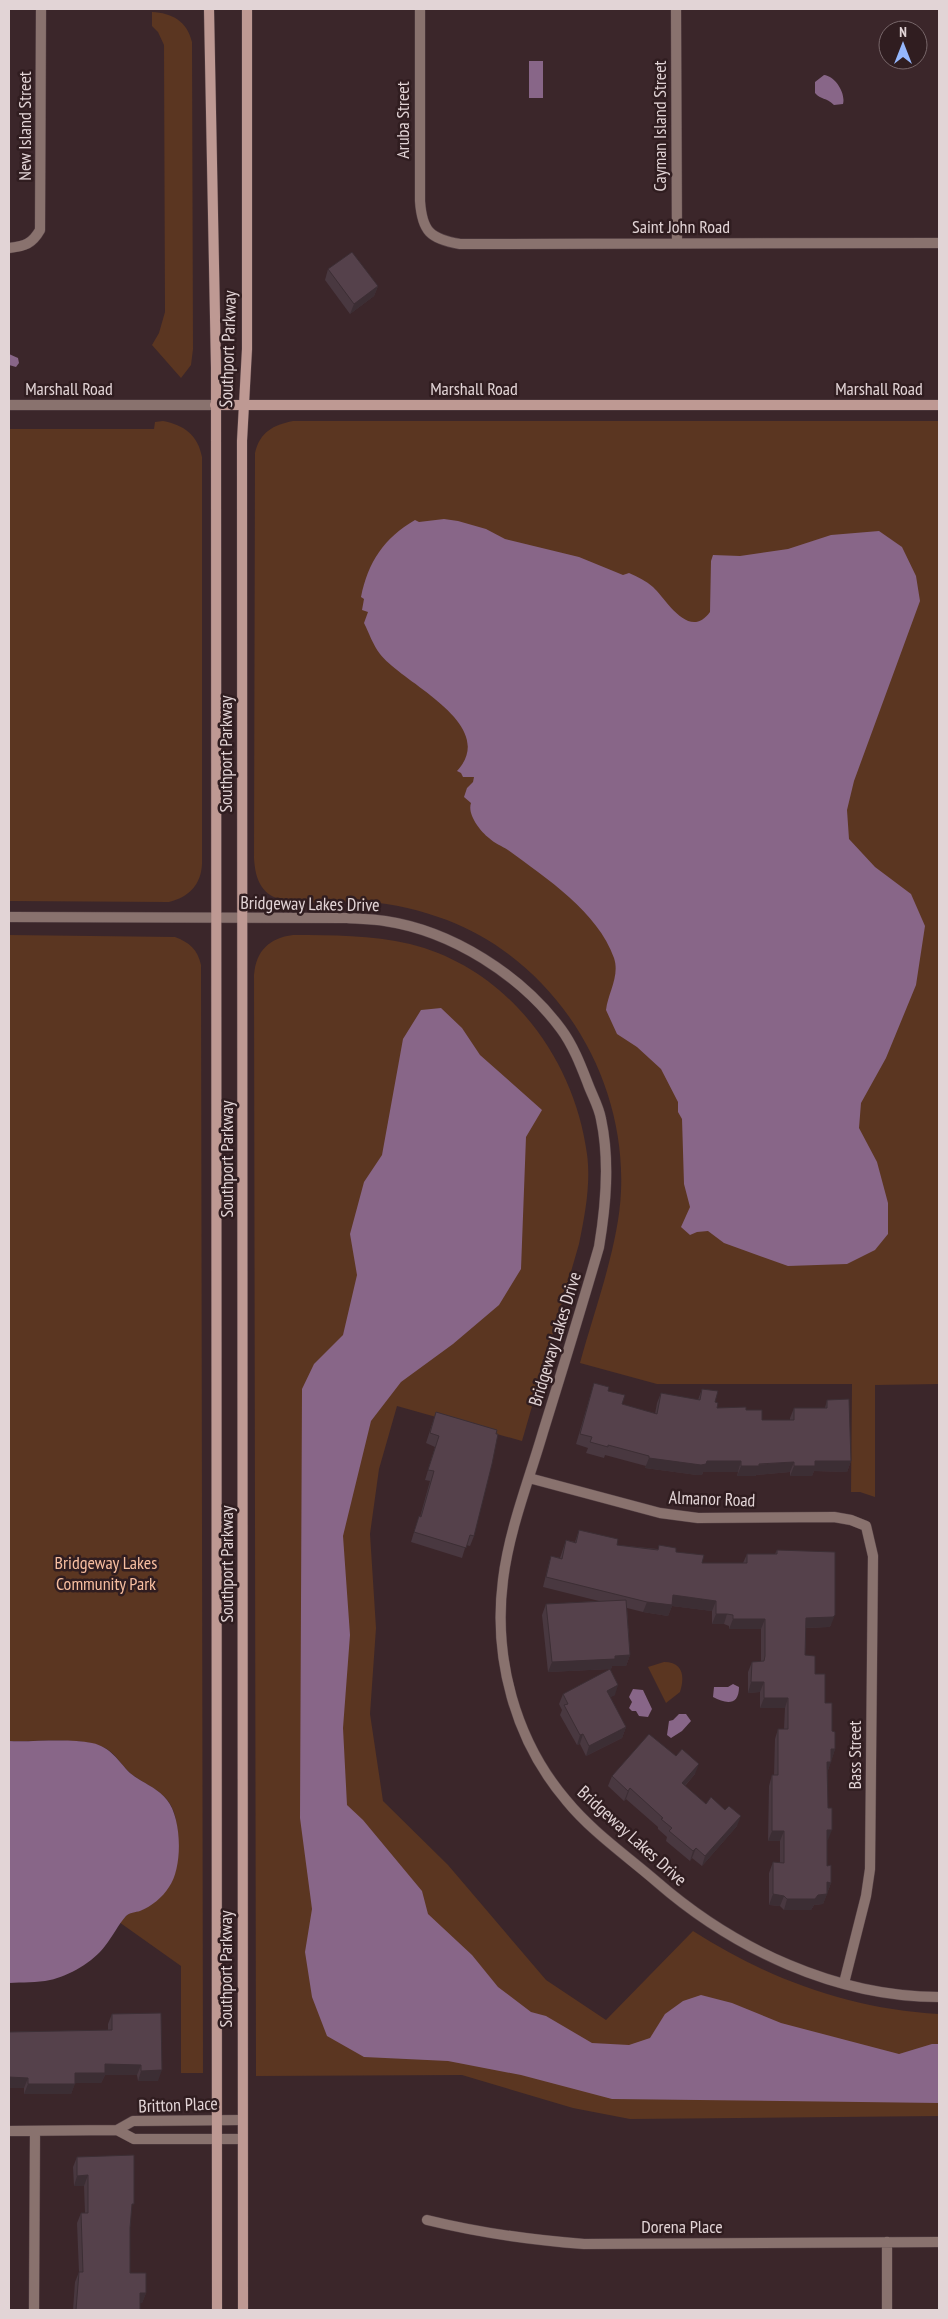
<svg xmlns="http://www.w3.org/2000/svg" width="948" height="2319" viewBox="0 0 948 2319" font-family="'PT Sans Narrow',sans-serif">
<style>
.green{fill:#5b3621}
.water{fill:#868}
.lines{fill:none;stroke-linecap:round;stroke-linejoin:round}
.street-casing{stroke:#564246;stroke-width:11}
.secondary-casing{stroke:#564246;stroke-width:11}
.street{stroke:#89726e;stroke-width:10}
.secondary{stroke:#be9993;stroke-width:10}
.wall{fill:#493840}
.shaded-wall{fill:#3c2e34}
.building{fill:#55414b;stroke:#3c2e34}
.labels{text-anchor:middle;stroke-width:5;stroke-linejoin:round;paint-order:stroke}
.street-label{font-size:18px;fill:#e2d4d6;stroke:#301d20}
.park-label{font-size:18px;fill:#f7bea0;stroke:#301d20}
</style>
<rect width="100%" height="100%" fill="#3b262a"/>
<!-- green -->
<path class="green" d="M152,12c20,1 35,9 40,30l1,307 -2,16 -10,13 -29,-33 7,-12 6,-21 -1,-267 -6,-13 -6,-6z
M163,421c21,4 35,14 39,36v407c-1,21 -13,33 -33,38l-160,-1v-472h145l1,-7z
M293,421h646v963l-64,1v112l-15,-5h-9l1,-108h-195l-77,-21c14,-52 39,-118 41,-172 5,-115 -65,-229 -174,-271 -25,-9 -54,-17 -81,-18 -24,-1 -69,4 -90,-4 -17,-7 -21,-23 -22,-40l1,-405c5,-21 18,-28 38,-32z
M9,935l166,2c14,5 23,13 26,28l2,1108h-22v-107l-62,-44c5,-2 5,-5 8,-7 5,-4 13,-3 18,-7 30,-19 31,-34 32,-67 0,-15 0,-28 -9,-40 -9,-12 -23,-17 -34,-25 -13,-9 -18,-25 -34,-30 -22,-9 -66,-4 -91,-5z
M293,935c39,0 78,0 117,9 97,24 164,113 177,210 4,29 -2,61 -8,90l-57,197 -125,-35 -18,63 -9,65 6,94 -6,86 13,87 65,64 98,115 60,40 87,-89c75,48 156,78 246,83v102l-309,3 -57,-11 -111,-33 -206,1 -2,-1101c2,-24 15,-37 39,-40z
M664,1662c19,0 21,14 16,30l-14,11 -18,-36z"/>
<!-- water -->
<path class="water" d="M529,61h14v37h-14z
M824,75c11,1 22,18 19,29l-9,1c-8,-8 -13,-5 -19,-12v-11z
M9,354l9,4 1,5 -3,4 -7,-2z
M444,519l14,2 28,8 19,10 74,18 44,18 6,-2c9,4 17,8 24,14 13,12 36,54 57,25l1,-51 2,-6 27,1 48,-7 43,-14 48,-4 23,16 14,29 4,25 -66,180 -7,29 2,29 26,28 36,27 14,32 -9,59 -30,73 -25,45 -2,25 18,34 11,41v31l-13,16 -28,14 -59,2 -64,-23 -16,-12 -11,1 -7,3 -9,-8 9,-20 -6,-23 -2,-65 -4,-7v-10l-17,-33 -24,-22 -20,-13 -11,-24c2,-17 14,-34 8,-52 -16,-46 -68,-80 -106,-108 -6,-4 -14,-7 -19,-12 -9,-7 -22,-24 -18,-35l-7,-6 3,-9 6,-6 1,-5h-11l-2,-4 -4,-2c43,-47 -55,-88 -77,-117 -7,-9 -11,-21 -16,-31l4,-11 -6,-2 2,-11 -3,-2c7,-35 23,-59 54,-77l4,2z
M441,1008l21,20 18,27 62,55 -16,27 -5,132 -22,36 -46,39 -52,38 -30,39 -28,115 7,99 -7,93 4,77 16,15 59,71 6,23 44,41 26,32 33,25 15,4 46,27 37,2 21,-7 15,-24 18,-13 18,-6 31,8 49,20 118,31 33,-10h7v59l-327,-4 -91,-24 -73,-14 -84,-4 -37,-21 -15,-39 -7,-45 7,-43 -12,-91 2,-429 12,-25 29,-29 14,-60 -7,-41 14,-52 18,-27 21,-116 18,-29z
M733,1684l6,3c0,19 -13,17 -26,10l1,-10h14z
M633,1689l10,1 9,19 -4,8 -9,-1 -3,-5h-4l-3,-3 3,-6 -3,-5z
M679,1714h7l5,7 -9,10 -11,7 -4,-3 2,-14 4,-1z
M9,1741c25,1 59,-3 83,2 19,4 26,18 38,30 12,10 27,14 37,27 15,18 16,68 2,87 -7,11 -17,19 -29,24 -4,1 -11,2 -14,5 -8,9 -13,20 -21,30 -12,16 -36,30 -55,34 -13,3 -28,2 -41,3z"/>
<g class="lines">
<defs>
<path id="street" d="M420,9v192c2,30 10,38 40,43l479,-1
M676,9l1,234
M9,248c16,-2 23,-4 31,-18l1,-221
M9,405h206
M9,917l338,1c13,1 26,1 38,3 67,10 136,54 176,108 12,16 20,37 27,55 4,11 11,23 13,35 9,42 5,86 -2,128 -18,62 -37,124 -56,185 -14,48 -34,98 -40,148 -10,78 12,160 63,220 25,31 61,56 91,82 77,67 179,115 282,115
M529,1478l131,35 38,5 136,-1 17,3 15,6 7,30 -3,313 -4,27 -22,87
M242,2120l-109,1 -16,9 17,9h108
M9,2131l108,-1
M427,2220c53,13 104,20 157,24l355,-2
M34,2310l1,-179
M887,2310v-68"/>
<path id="secondary" d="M209,9l7,359 1,1942
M215,405h724
M243,2310l-1,-1869 5,-92v-340"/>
</defs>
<!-- street casing -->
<use href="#street" class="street-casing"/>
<!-- secondary casing -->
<use href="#secondary" class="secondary-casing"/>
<!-- street -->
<use href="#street" class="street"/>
<!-- secondary -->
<use href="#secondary" class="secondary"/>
</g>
<!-- wall -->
<path class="wall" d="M328,269l50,17 -4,10 -24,18 -25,-34z
M594,1383l14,8 14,13 33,10 2,-11 4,-10 37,7 4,-11 13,13 2,6 29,2 16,10h28v-2l4,-10h31l2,-8 24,61 -4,11 -33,-1 -2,5h-22v-4l-34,3 -1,1h-18l1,-4h-35l-1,3h-5l-52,-7 1,-2 -41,-11 -1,3 -18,-5 2,-5 -12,-4z
M436,1412l38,124 -4,10 -4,-1 -4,13 -51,-16 8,-26 1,1 10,-36 -5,-1 10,-33 -9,-4z
M579,1530l38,15 41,4 1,-4 17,7 26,11h41l4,-9h28l2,-4 54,75 -2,2 -23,1 -1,27 10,19 10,29 10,46 -8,24 1,67h-1v26l4,17 -8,21 -9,1 -3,5h-27l-4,-4 -11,-1v-32l4,-11 7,1v-22h-12l1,-55 3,-11h2l1,-36 3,-10h6l1,-21h-25v-16l-12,1v-21l4,-10h9v-33h-32v-3l-5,-2h-12v-13l-40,-5 -4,10 -25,-4 -16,-4 3,47 -4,11h-14l-1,3 -63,3 -6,-57 4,-11 53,-3 -56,-14 5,-20 3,-11 9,2 6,-18 9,2z
M563,1694l52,1 -5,2 16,30 -4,11 -36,18 -6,-12 -3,1 -17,-30 2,-5 -3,-6z
M695,1774l-10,12 21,18 31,22 -35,40 -10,-8 -2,3 -24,-20 1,-4 -9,-8v-2l-32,-28 -2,2 -16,-15 4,-10z
M112,2014l46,67h-20l-1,-6h-32l-4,8h-26l-4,11h-47v-6h-15v-56l99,-2v-6z
M77,2157l54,55 -1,16v45l16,20 -4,10h-2v7h-67l2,-28 4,-10 -2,-49 4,-10h4l-1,-27h-10l-1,-19z"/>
<!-- shaded-wall -->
<path class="shaded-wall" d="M378,286l-4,10 -24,18 4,-10z
M649,1458l58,3h34l-3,11h-35l-1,3h-5l-52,-7z
M815,1461h36l-4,11 -33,-1 -2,5h-22l4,-10z
M794,1462l-4,10 -34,3 -1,1h-18l4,-10z
M673,1595l43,6 -4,10 -40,-5 -4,10 -25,-4 4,-10z
M716,1614h11l-3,10h-12z
M835,1615l-4,10 -2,2 -27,1 4,-10z
M733,1619h32l-4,10h-32z
M630,1655l-4,11h-14l-1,3 -63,3 4,-10z
M751,1682h13l-4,10 -12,1z
M618,1685l-3,10 -12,6 4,-10z
M764,1698h24l-3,10h-25z
M626,1727l-4,11 -36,18 3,-10z
M583,1734l-3,10 -3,1 3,-10z
M831,1749h4l-3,10h-5z
M827,1762h4l-4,11h-4z
M699,1764l-4,10 -17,19 4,-10z
M630,1788l-4,11 -2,2 4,-10z
M741,1816l-4,10 -35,40 3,-10z
M827,1830h5l-4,10h-4z
M772,1831h12l-4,10h-12z
M696,1848l-4,10 -2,3 3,-10z
M827,1882l4,1 -4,10h-4z
M773,1894l11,2 -4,10 -11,-1z
M827,1894l-4,10 -9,1 -3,5h-27l3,-11z
M105,2064l36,1 -4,10h-32l-4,8h-30l4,-10z
M162,2070l-4,11h-20l3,-10z
M9,2077l19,1 -4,10h-15z
M28,2084h47l-4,10h-47z
M88,2175l-4,11h-10l3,-10z
M140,2293h6l-4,10h-5z"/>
<!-- building -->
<path class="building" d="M352,252l26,34 -24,18 -26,-35z
M594,1383l15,4 -1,4 17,4 -3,9 35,10 4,-21 39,7 2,-11 16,2 -3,11 3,1 -1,5 29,-1v3h16v10h32v-12h33v-8l22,-1 2,62h-36v5h-21v-4l-35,2v2h-18v-5h-34l-1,3 -5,1 -52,-7v-2l-41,-11v2l-18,-5 2,-5 -12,-3z
M436,1412l61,18 -1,4h2l-6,30 -18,72 -4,-1 -4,13 -52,-16 5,-16 2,1 13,-46 -6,-1 11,-34 -9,-3z
M579,1530l39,9 -1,6 41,5 1,-5 17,3v4l28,3 -2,8h45v-9h30v-4l58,2v63l-2,2 -27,1 -1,37 10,1v18h10v29h7v28l3,1v17h-4v13h-4l1,46h4v22h-5v36l4,-1v18l-4,-1v12l-9,1 -3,4h-28l-3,-3 -11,-2v-32l11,1v-32h-12v-56h6v-46h10v-31h-24v-16h-13l1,-20 12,-1 1,-5v-37h-32v-4l-6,-1h-11v-13l-43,-6 -1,10 -25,-3 -101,-25 5,-21 11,3 4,-19 10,3z
M626,1600l4,55 -15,1v3l-63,3 -6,-58z
M610,1669l8,16 -11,6 19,36 -37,19 -6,-12 -3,1 -7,-13 -9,-17 4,-1 -5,-10z
M649,1734l27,22 6,-7 17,15 -17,19 24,21 5,-7 14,13 4,-4 12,10 -36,40 -9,-8 -3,3 -24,-20 3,-3 -11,-9 2,-1 -33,-30 -2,3 -16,-15z
M161,2013l1,57 -21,1v-6l-36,-1v9h-30v11h-47v-6l-19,-1v-45l103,-2v-16z
M134,2155v49h-2l-2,24v45h16v20h-6v17h-64l3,-38h4l-2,-59h7v-38l-11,1v-19z"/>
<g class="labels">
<!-- street labels -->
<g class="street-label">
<text transform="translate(403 120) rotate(-90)" y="6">Aruba Street</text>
<text transform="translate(25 126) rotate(-90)" y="6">New Island Street</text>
<text transform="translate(660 126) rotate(-90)" y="6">Cayman Island Street</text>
<text x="681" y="233">Saint John Road</text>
<text transform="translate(228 349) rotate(-88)" y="6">Southport Parkway</text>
<text x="69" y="395">Marshall Road</text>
<text x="474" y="395">Marshall Road</text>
<text x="879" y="395">Marshall Road</text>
<text transform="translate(226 754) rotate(-90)" y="6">Southport Parkway</text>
<text transform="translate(310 904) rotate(1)" y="6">Bridgeway Lakes Drive</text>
<text transform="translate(227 1159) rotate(-90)" y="6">Southport Parkway</text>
<text transform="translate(555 1339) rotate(-73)" y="6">Bridgeway Lakes Drive</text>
<text transform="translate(712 1499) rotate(2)" y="6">Almanor Road</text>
<text transform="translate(227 1564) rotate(-90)" y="6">Southport Parkway</text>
<text transform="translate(855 1755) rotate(-90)" y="6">Bass Street</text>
<text transform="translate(632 1836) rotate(42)" y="6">Bridgeway Lakes Drive</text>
<text transform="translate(226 1969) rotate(-90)" y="6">Southport Parkway</text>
<text transform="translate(178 2105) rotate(-2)" y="6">Britton Place</text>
<text x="682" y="2233">Dorena Place</text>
</g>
<!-- park labels -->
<g class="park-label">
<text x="106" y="1569">Bridgeway Lakes<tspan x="106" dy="21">Community Park</tspan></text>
</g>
</g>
<!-- border -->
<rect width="948" height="2319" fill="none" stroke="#e2d4d6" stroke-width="20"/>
<!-- north arrow -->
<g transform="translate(903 45)"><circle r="24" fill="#301d20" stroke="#776669"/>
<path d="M0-4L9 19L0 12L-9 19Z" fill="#95b7fd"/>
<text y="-8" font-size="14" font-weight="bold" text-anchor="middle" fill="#e2d4d6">N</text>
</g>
</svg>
